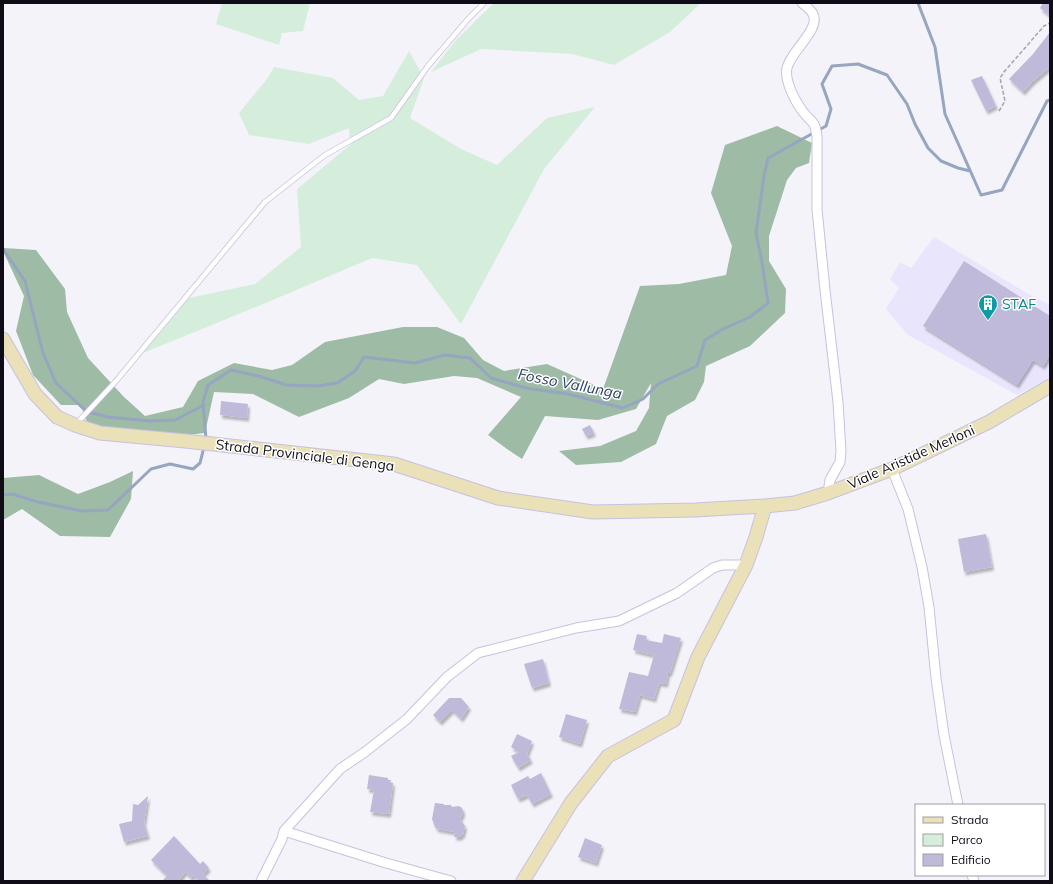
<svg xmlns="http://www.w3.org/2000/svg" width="1053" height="884" viewBox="0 0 1053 884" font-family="Mulish,sans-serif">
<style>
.built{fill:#e9e5fd}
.green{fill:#d5eedb}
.forest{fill:#9ebba5}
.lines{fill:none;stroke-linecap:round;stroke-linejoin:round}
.stream{stroke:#96a5c0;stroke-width:3}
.building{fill:#bfbad9;filter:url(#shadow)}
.lane-casing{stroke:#c7c1e0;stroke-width:6}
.street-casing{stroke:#c7c1e0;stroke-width:11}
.secondary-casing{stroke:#c7c1e0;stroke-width:15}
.path{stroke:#a5a3ac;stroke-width:1.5;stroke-dasharray:4 2;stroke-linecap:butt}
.lane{stroke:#fff;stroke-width:4.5}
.street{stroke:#fff;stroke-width:9}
.secondary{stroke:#eae1b9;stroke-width:13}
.labels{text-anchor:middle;stroke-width:3;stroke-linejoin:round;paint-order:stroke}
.culture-label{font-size:14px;fill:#0d838f;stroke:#fff;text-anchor:start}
.street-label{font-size:14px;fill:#0f0c17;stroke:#fff}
.water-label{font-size:15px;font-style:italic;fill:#2c4068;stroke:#fff}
</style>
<defs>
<filter id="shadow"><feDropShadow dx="2" dy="3.5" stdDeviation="1" flood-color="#0004"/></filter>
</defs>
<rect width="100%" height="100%" fill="#f4f3fa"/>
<!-- built -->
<path class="built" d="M934,237l91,55 25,13v72l-33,18 -109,-60 -22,-26 13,-21 -9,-9 10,-17 11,6z"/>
<!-- green -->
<path class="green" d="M222,3h88l-7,28 -21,2 -3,12 -63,-21z
M494,3h207l-31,29 -56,33 -42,-11 -91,-5 -50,23 25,-32z
M409,51l15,27 -14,40 51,31 36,16 50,-47 48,-11 -51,62 -83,155 -44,-59 -45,-7 -104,44 -125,51 46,-55 66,-14 46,-37 -4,-58 53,-44 -1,-17 -40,16 -60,-9 -10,-22 28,-34 7,-12 59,11 26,22 24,-4z"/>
<!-- forest -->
<path class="forest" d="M777,126l35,17 -3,20 -13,5 -9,12 -18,56v25l17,28 -1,24 -35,33 -44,20 -2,16 -9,18 -28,16 -11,28 -35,18 -45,3 -17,-14 41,-5 36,-15 13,-23 2,-25 -15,26 -38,11 -53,-4 -23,43 -15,-10 -19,-14 33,-38 -44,-19 -23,-2 -50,8 -25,-5 -30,19 -50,19 -46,-23 -39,-2 -9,41 -34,4 -74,-8 -11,-9 -5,-15h-20l-28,-30 -17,-44 8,-35 -21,-45v-3l33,2 29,39 2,23 21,46 36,39 21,19 38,-9 15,-26 36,-18 38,7 20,-5 33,-23 78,-15h34l27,11 19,22 21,11 43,-7 56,25 37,-103 39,-2 47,-9 6,-29 -21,-53 14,-48z
M133,471l-2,28 -21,38 -50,-1 -38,-27 -19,11v-42l36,-3 39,19 32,-12z"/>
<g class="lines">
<!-- stream -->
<path class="stream" d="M918,3l17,44 10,67 36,81 21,-5 45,-89 3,-1
M3,249l22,32 18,72 13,30 31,29 21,5 42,4 25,-1 29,-15
M206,439l-3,-37 5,-17 23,-15 27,6 29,9 31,1 19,-3 18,-12 9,-14 51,6 30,-8 25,3 21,20 35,10 42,6 55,14 20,-9 15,-15 39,-18 8,-26 18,-11 27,-12 18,-14 -6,-41 -6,-29 8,-57 4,-18 58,-32 5,-17 -9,-25 10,-18 26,-2 29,11 20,29 8,20 13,24 13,13 17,7 12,3
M3,495l9,-1 26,8 44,9 26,-1 43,-41 19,-5 23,5 7,-6 4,-16"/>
</g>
<!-- building -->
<path class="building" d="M1043,3h7v13l-10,-8z
M1050,32v35l-18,15 -9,10 -14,-13 24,-25z
M982,76l14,30 -10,5 -15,-31z
M964,261l86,55v39l-7,11 -10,-6 -16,25 -94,-59z
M221,401l27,3 -1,14 -27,-3z
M590,425l4,8 -8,3 -4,-7z
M986,534l6,33 -28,5 -6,-33z
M637,634l10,2 -1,4 16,3 2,-9 17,4 -11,35h-2l-2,11 -7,-1 -5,16 -14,-4 -5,17 -16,-3 10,-37 19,4 6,-21 -21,-5z
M543,659l6,24 -17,5 -8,-24z
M449,698h12l8,9 -8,12 -9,-9 -12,12 -7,-7z
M566,714l21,6 -7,24 -21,-7z
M517,734l15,7 -5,13 4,6 -13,8 -7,-12 8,-4 -8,-5z
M541,773l10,21 -19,10 -5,-9 -9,4 -7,-14 17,-9 2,3z
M369,775l19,3v2h3l-1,2 3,1 -4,31 -19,-2 4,-22 -7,-1z
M148,796l-4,27 4,13 -24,6 -5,-18 13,-3 1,-17 5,1z
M435,803l9,1v1h7l1,2 6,-1 3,1 2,3v3l-3,6 5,7 -2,8 -3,3h-6l1,-5 -18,-3 -2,-2 -3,-8z
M174,836l26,28 3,-3 6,7 -6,6 7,7h-11l-6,-6 -2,3 -6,-6 -7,9h-16l5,-5 -16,-16z
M585,838l17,7 -6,18 -18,-6z"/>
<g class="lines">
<defs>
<path id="lane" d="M77,423l39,-42 149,-179 60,-47 66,-37 37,-52 41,-48 15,-15"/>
<path id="street" d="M802,3c4,3 9,7 11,11 8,15 -23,38 -26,54 -3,13 9,35 17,45 3,4 7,7 10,11 2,4 2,8 3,12v73l8,81 13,112 3,49 -1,11 -10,18 -2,13
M892,469l16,40 14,58 7,40 7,71 8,57 14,70
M284,831l102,32 65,18
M972,875l2,6
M261,881l21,-42 2,-8 56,-62 25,-17 42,-33 40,-42 31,-24 98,-25 43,-7 58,-28 36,-25 9,-3h24"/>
<path id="secondary" d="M3,339l32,55 22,23 18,8 25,8 85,8 209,23 104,34 95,14 102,-2 70,-4 30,-3 33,-10 64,-24 97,-47 61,-36
M523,881l48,-78 37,-47 66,-36 24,-63 48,-92 10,-28 9,-31"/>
</defs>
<!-- lane casing -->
<use href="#lane" class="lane-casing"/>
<!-- street casing -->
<use href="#street" class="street-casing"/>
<!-- secondary casing -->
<use href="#secondary" class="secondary-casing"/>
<!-- path -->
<path class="path" d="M999,111l6,-10 -5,-23 4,-6 40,-46 6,-3"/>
<!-- lane -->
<use href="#lane" class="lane"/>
<!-- street -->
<use href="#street" class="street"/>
<!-- secondary -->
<use href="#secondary" class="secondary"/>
</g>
<!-- icons -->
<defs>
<symbol id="building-pin" viewBox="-11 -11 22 30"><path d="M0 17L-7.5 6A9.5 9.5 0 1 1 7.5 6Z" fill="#0f9aa8" stroke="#fff"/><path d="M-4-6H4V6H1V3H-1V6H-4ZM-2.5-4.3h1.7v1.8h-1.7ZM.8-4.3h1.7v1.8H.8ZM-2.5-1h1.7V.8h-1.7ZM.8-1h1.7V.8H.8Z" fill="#fff"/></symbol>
</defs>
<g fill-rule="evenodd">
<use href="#building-pin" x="977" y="293" width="22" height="30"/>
</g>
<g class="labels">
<!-- culture labels -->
<g class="culture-label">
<text x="1002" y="309">STAF</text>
</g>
<!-- street labels -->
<g class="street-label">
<text transform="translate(305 455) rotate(7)" y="5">Strada Provinciale di Genga</text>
<text transform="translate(911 457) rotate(-24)" y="5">Viale Aristide Merloni</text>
</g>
<!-- water labels -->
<g class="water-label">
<text transform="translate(570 384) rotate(11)" y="5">Fosso Vallunga</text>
</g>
</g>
<!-- border -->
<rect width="1053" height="884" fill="none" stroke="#0f0c17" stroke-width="8"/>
<!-- legend -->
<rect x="915" y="804" width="130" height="72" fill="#ffffff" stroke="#9f9ea2"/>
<rect x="923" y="817" width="20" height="6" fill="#eae1b9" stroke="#9f9ea2"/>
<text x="951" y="824" font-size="12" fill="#0f0c17">Strada</text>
<rect x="923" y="834" width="20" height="12" fill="#d5eedb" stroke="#9f9ea2"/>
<text x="951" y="844" font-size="12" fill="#0f0c17">Parco</text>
<rect x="923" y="854" width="20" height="12" fill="#bfbad9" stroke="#9f9ea2"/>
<text x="951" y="864" font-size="12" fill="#0f0c17">Edificio</text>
</svg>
